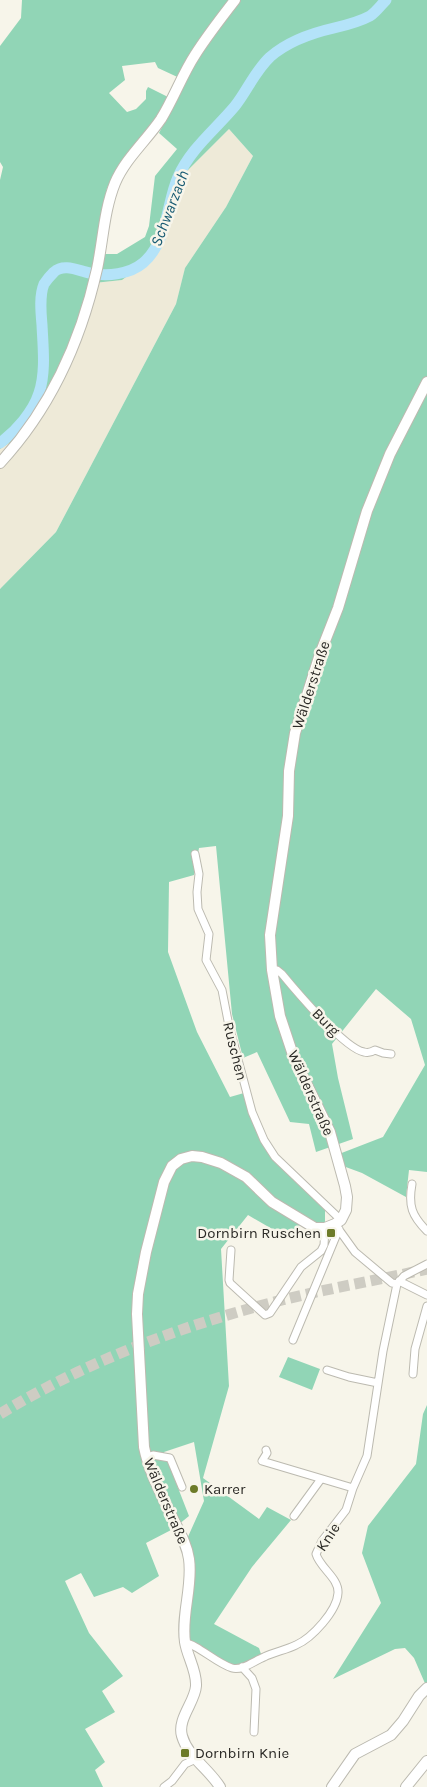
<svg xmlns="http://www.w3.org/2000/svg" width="427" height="1787" viewBox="0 0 427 1787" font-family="Karla,sans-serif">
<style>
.built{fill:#eeead8}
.green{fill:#91d5b6;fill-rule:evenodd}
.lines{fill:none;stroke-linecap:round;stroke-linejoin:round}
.river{stroke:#b4e3f9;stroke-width:11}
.primary-tunnel{stroke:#ceccc3;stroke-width:11;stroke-dasharray:11 5.5;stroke-linecap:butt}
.street-casing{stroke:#bcbab0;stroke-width:9}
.secondary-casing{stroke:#bcbab0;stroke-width:12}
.street{stroke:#fff;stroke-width:7}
.secondary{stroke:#fff;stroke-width:10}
.poi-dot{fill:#6d7b28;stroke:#f7f5ea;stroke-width:2}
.labels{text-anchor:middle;stroke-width:5;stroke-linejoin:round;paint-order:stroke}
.street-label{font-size:15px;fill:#2b2a26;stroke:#f7f5ea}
.poi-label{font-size:15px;fill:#2b2a26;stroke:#f7f5ea;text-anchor:start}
.water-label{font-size:16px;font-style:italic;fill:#185b73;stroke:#f7f5ea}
</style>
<rect width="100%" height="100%" fill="#f7f5ea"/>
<!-- built -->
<path class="built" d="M229,129l24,27 -27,51 -41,61 -9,36 -120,228 -56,57v-140l17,-11 77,-155 28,-3 40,-47 22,-59z"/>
<!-- green -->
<path class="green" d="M22,0h405v1172l-18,-2 -3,27 -44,-24 -19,-7 -4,-12 44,-17 42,-72 -14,-46 -35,-30 -44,55 6,34 15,61 -37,13 -7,-28 -19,-2 -33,-70 -14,6 -11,-44 -16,-168 -17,2 -5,27 -25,7 -1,70 29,80 33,65 14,-4 18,48 63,66v16h-22l-17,14 -38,-22 -27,34 8,137 -26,92 56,41 8,-12 24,13 -39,47 -38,57 45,24 2,6 -16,10 -11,2 -46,-26 -1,-101 17,-38 -10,-59 -30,10 25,64 -16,13 -27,14 13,33 -27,17 -9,-6 -29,10 -13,-24 -16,8 24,52 34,43 -21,15 13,21 -30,17 20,33 -10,8 8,17h-103v-1198l56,-57 120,-228 9,-36 41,-61 27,-51 -24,-27 -45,45 -32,83 -30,23 -28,3 -34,93 -43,62 -17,11v-269l3,-13 -3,-5v-116l21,-28zM155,62l3,6 28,13 -27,52 18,16 -22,27 -6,50 -4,11 -28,17h-20l10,-66 17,-29 27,-32 17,-30 -20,-10 -2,4v8l-10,10 -9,3 -18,-19 16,-13 -3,-14z
M288,1357l32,12 -8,21 -33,-13z
M427,1405v283l-13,-30 -9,-10 -10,1 -62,30 48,-76 -19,-50 6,-27 48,-62 7,-50z"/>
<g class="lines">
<!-- river -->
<path class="river" d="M0,443c16,-12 33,-31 39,-50 7,-21 4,-46 3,-68 -1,-12 -3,-29 2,-41 2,-3 7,-9 10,-12 10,-9 25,-1 36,1 17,4 40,1 53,-10 25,-21 23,-59 35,-86 13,-29 37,-47 57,-71 12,-15 20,-35 35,-49 17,-15 42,-24 64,-29 13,-3 25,-6 36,-12 6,-4 11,-11 16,-16"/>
<!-- primary-tunnel -->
<path class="primary-tunnel" d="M0,1414c87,-53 183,-89 282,-114 48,-12 97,-20 145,-31"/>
<defs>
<path id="street" d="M195,854l4,20 -2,18 1,17 11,25 -3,26 16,30 7,36 23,86 12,28 11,17 66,63
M272,970h5l5,4c14,17 63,75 82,78 4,1 8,0 11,-2l8,3 8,1
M412,1184c-4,22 0,32 15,47
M337,1227l18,25 37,31 5,1
M231,1250l-2,30 1,3 35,32 5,-2 31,-46 20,-16 3,-6 1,-17
M399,1281l28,14
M293,1340l46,-111
M327,1370l22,7 29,6
M413,1374l2,-25 12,-43
M266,1450l1,3 -5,8 91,27
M146,1457l7,-2 17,3 12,29
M294,1516l27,-37
M185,1643c12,1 31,20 47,25 10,3 22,-7 32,-11 10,-5 22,-7 32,-12 16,-7 41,-34 42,-52 1,-15 -18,-25 -22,-39l6,-13 24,-31 7,-22 14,-32 16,-105 14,-67 7,-8 23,-12
M242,1667l10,11 4,11 -2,43
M164,1787l8,-6 13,-17 11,-5"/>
<path id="secondary" d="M0,463c50,-54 81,-123 97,-194 6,-28 7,-59 18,-86 10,-24 31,-42 46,-64 13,-21 21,-44 34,-64 12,-19 26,-37 40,-55
M220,1787c-11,-18 -32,-30 -38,-51 -5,-17 13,-34 14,-50 1,-15 -9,-30 -11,-44 -4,-28 8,-55 4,-83 -2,-15 -10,-28 -17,-42 -11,-23 -23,-45 -28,-70l-7,-133 1,-20 8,-42 18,-70 8,-16 9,-7 11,-3 10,1 19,6 25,14 26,25 43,26h10l10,-4 6,-4 5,-10 1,-13 -2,-11 -15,-54 -36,-74 -14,-42 -8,-46 -2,-35 18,-119 1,-45 6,-38 25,-79 18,-46 29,-97 23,-57 37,-72
M332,1787l23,-33 36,-19 12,-14 16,-25 8,-8
M406,1787l21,-26"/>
</defs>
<!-- street casing -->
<use href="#street" class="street-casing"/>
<!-- secondary casing -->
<use href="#secondary" class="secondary-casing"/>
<!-- street -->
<use href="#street" class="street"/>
<!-- secondary -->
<use href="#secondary" class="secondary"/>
</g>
<!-- markers -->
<g class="poi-dot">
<rect x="326" y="1228" width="10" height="10" rx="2.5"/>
<circle cx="194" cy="1489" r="5"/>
<rect x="180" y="1748" width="10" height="10" rx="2.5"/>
</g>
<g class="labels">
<!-- street labels -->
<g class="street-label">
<text transform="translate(311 685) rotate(-72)" y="5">Wälderstraße</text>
<text transform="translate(326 1022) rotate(45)" y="5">Burg</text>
<text transform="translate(235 1051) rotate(76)" y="5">Ruschen</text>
<text transform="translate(311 1093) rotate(66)" y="5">Wälderstraße</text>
<text transform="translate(166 1501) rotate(67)" y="5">Wälderstraße</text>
<text transform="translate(328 1537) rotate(-57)" y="5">Knie</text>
</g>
<!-- poi labels -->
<g class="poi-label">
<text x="321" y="1238" text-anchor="end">Dornbirn Ruschen</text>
<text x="204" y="1494">Karrer</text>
<text x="195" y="1758">Dornbirn Knie</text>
</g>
<!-- water labels -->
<g class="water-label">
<text transform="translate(169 208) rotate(-69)" y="6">Schwarzach</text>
</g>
</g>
</svg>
